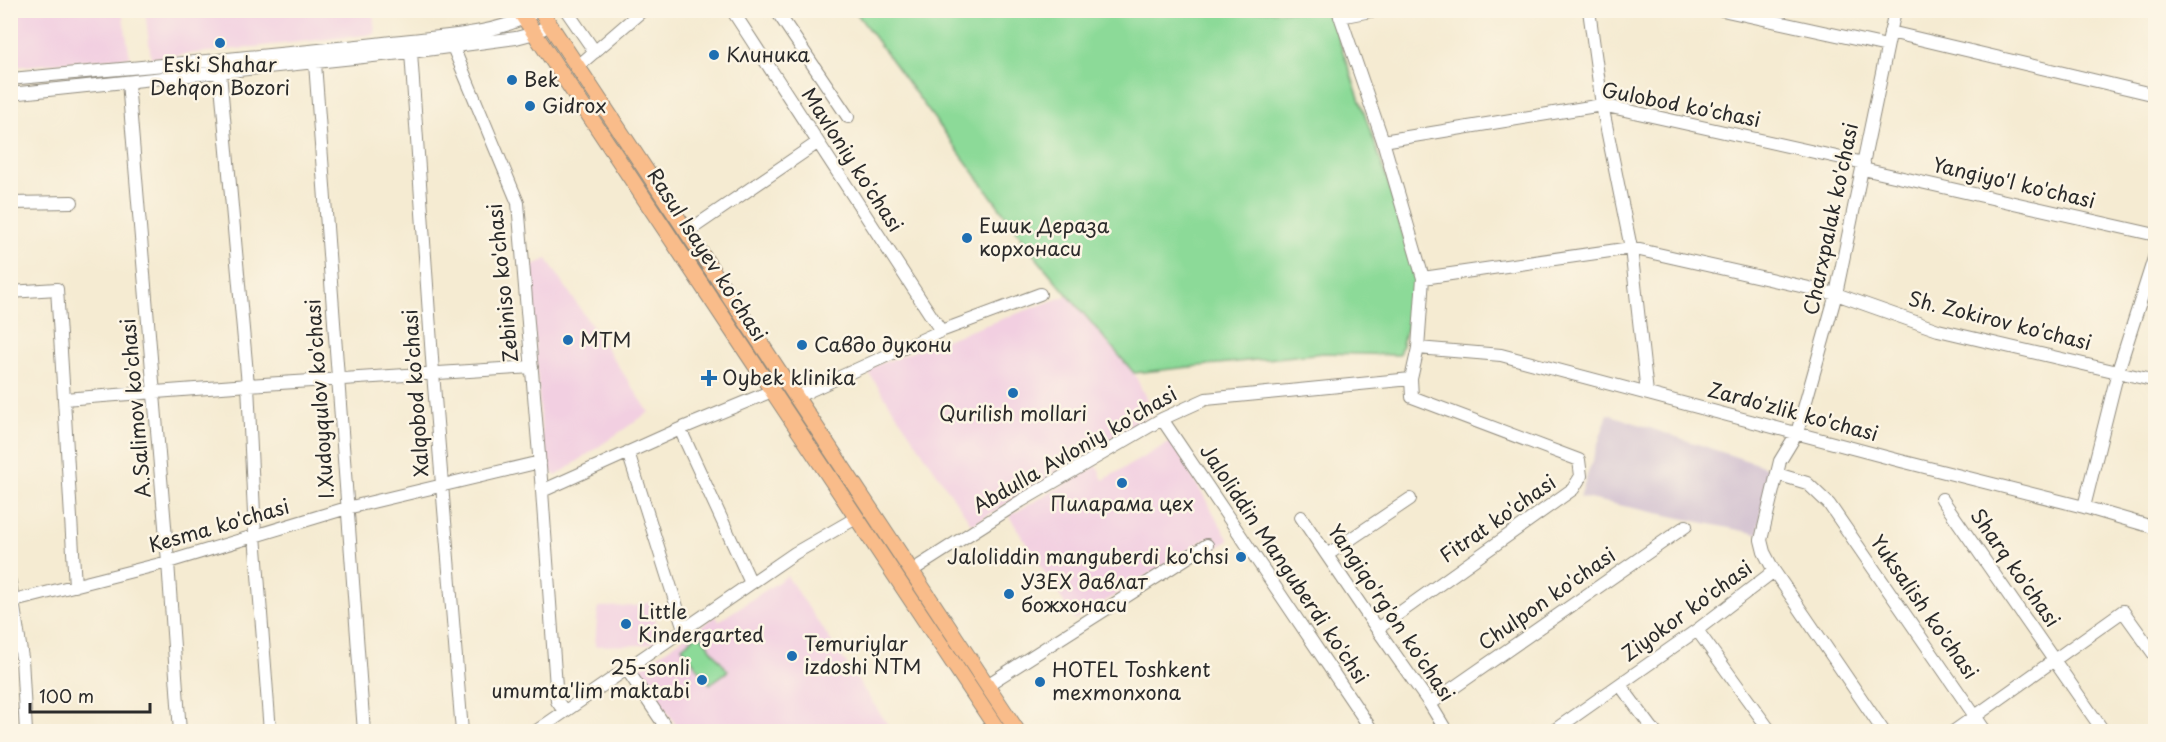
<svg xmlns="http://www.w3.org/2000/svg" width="2166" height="742" viewBox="0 0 2166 742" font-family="'Playpen Sans',sans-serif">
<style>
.built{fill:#f2cfe1}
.industrial{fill:#cfbdcf}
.green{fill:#8cda98;stroke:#5c8262;stroke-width:1.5}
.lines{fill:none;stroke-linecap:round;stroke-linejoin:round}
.minor-casing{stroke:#908b7e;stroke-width:14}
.major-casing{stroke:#908b7e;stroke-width:17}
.minor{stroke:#fff;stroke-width:12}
.major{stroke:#f9bc8a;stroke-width:15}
.poi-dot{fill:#1f6fb2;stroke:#fcf5e5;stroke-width:2}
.labels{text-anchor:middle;stroke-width:5;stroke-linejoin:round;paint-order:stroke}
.poi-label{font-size:20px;fill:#2b2b2b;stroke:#fcf5e5;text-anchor:start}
.street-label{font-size:20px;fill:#2b2b2b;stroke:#fcf5e5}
</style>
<rect width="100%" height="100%" fill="#fcf5e5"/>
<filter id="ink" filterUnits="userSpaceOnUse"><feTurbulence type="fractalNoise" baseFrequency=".0167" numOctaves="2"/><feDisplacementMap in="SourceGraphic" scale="12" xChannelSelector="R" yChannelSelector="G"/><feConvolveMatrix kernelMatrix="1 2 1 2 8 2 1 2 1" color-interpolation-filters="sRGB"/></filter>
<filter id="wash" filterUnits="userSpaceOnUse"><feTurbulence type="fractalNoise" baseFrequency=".008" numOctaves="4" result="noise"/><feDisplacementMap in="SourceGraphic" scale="24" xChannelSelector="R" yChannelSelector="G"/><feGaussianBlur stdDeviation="1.35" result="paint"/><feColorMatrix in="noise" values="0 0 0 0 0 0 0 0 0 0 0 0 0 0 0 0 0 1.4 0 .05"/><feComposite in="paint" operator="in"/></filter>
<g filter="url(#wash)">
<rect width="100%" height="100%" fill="#f5ebd2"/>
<!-- built -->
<path class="built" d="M11,10l111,1 8,46 -119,10z
M145,11h228l2,23 -224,24z
M547,259l102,153 -93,64 -12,-11 -15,-198z
M1068,295l66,78 19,40 -181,112 -106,-156z
M1172,441l57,99 -13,9 -8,-12 -133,83 -66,-104 88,-50 6,14z
M787,576l105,155h-212l-42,-62 78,-53 3,5z
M651,602l9,39 -16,4 -49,1 3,-39 37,-1z"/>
<!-- industrial -->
<path class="industrial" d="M1608,414l161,54 -11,66 -178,-37z"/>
<!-- green -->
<path class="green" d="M855,11h474l60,174 29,102 -19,68 -76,-2 -189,20 -95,-112z
M699,633l29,38 -18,13 -28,-37z"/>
</g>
<g filter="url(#ink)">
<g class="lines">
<defs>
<path id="minor" d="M566,10l29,42
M732,10l209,321
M776,10l72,107
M1338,10l45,131 40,137 -5,70 -7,31 1,18 167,63 2,16 -8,13 -196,140
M1589,10l13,95 29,143 16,145
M1722,10l165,36
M1340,17l36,-7
M1890,32l266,63
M453,47l65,156 24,288 15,210 7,10
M411,52l22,321 29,359
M315,63l49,669
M577,67l66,-57
M10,79c128,-12 255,-22 382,-37 41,-5 112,-7 145,-32
M128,82l40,480 12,170
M10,94l401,-42 105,-14 19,-5 14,-8
M1383,141l219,-36 262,58
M1863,169l293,66
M10,203l62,-1
M687,232l130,-89
M1423,278l208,-30 205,46 102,36 218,51
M10,292l47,-3 7,110 184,-14 -28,-312
M1418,348l83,7 400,106 183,46 72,21
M796,397l145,-66 99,-37
M64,399l11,187
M1162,419l211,313
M680,429l71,154
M628,452l56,177
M1777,474l30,9 22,21 157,228
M542,491l138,-62 92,-38
M1942,499l162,233
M2084,507l34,-136 38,-119
M1301,517l76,112 53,75 17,28
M1327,555l83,-56
M913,570l108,-69 141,-82 44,-20 205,-20
M1774,571l-10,-19 -3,-12 19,-79 17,-28 39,-139 59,-284
M10,582l12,76 4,74
M14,601l154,-39 179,-54 193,-46
M1697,630l74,102
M626,668l43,64
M987,685l220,-140
M1620,685l35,47
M1430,704l256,-178
M270,732l-15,-197 -7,-150 284,-18
M535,732l260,-179 61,-35
M1552,732l145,-102 77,-59 110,161
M1953,732l170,-121 33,46"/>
<path id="major" d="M519,10l480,722
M540,10l478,722"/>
</defs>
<!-- minor casing -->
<use href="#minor" class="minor-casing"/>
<!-- major casing -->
<use href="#major" class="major-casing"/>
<!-- minor -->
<use href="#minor" class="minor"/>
<!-- major -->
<use href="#major" class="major"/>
</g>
</g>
<!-- markers -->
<g class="poi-dot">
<circle cx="220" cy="43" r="6"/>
<circle cx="714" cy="55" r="6"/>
<circle cx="512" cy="80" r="6"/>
<circle cx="530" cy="106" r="6"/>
<circle cx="967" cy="238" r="6"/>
<circle cx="568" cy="340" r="6"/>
<circle cx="802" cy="345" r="6"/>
<path d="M706 369h6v6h6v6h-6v6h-6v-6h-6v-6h6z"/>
<circle cx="1013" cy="393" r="6"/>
<circle cx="1122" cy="483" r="6"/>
<circle cx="1241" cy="557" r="6"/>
<circle cx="1009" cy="594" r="6"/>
<circle cx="626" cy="624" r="6"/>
<circle cx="792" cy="656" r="6"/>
<circle cx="702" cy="680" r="6"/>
<circle cx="1040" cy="682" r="6"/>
</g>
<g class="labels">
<!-- poi labels -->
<g class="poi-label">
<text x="726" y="62">Клиника</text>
<text x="220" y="72" text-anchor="middle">Eski Shahar<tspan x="220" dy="23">Dehqon Bozori</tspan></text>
<text x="524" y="87">Bek</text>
<text x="542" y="113">Gidrox</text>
<text x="979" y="233">Ешик Дераза<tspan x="979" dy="23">корхонаси</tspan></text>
<text x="580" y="347">MTM</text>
<text x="814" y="352">Савдо дукони</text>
<text x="722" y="385">Oybek klinika</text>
<text x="1013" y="421" text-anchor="middle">Qurilish mollari</text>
<text x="1122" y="511" text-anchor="middle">Пиларама цех</text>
<text x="1229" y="564" text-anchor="end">Jaloliddin manguberdi ko'chsi</text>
<text x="1021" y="589">УЗЕХ давлат<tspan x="1021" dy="23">божхонаси</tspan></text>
<text x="638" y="619">Little<tspan x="638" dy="23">Kindergarted</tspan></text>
<text x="804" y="651">Temuriylar<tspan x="804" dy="23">izdoshi NTM</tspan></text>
<text x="690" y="675" text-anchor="end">25-sonli<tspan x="690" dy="23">umumta'lim maktabi</tspan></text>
<text x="1052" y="677">HOTEL Toshkent<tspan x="1052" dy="23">mexmonxona</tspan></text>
</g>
<!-- street labels -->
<g class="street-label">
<text transform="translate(1681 105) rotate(11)" y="7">Gulobod ko'chasi</text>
<text transform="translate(852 160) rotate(57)" y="7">Mavloniy ko'chasi</text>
<text transform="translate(2014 183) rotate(13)" y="7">Yangiyo'l ko'chasi</text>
<text transform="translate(1831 219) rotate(-78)" y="7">Charxpalak ko'chasi</text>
<text transform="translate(707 255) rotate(57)" y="7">Rasul Isayev ko'chasi</text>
<text transform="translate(503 283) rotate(-96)" y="7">Zebiniso ko'chasi</text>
<text transform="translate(2000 321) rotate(14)" y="7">Sh. Zokirov ko'chasi</text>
<text transform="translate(416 393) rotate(-94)" y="7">Xalqobod ko'chasi</text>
<text transform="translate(320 399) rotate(-94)" y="7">I.Xudoyqulov ko'chasi</text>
<text transform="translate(136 408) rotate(-95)" y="7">A.Salimov ko'chasi</text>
<text transform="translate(1793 412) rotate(15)" y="7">Zardo'zlik ko'chasi</text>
<text transform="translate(1075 450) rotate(-30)" y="7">Abdulla Avloniy ko'chasi</text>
<text transform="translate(1498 519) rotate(-35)" y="7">Fitrat ko'chasi</text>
<text transform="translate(219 526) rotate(-16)" y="7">Kesma ko'chasi</text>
<text transform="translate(1284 564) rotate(56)" y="7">Jaloliddin Manguberdi ko'chsi</text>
<text transform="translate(2015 568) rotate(55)" y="7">Sharq ko'chasi</text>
<text transform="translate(1547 599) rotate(-35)" y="7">Chulpon ko'chasi</text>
<text transform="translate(1924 607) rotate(55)" y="7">Yuksalish ko'chasi</text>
<text transform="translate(1687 611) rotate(-36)" y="7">Ziyokor ko'chasi</text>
<text transform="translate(1391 613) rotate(56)" y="7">Yangiqo'rg'on ko'chasi</text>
</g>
</g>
<!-- margin -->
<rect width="2166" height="742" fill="none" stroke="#fcf5e5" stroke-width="36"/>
<!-- scale -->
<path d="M30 703v9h120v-9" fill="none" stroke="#2b2b2b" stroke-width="3"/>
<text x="39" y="703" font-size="18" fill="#2b2b2b" stroke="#fcf5e5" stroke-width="4.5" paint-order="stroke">100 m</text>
</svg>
